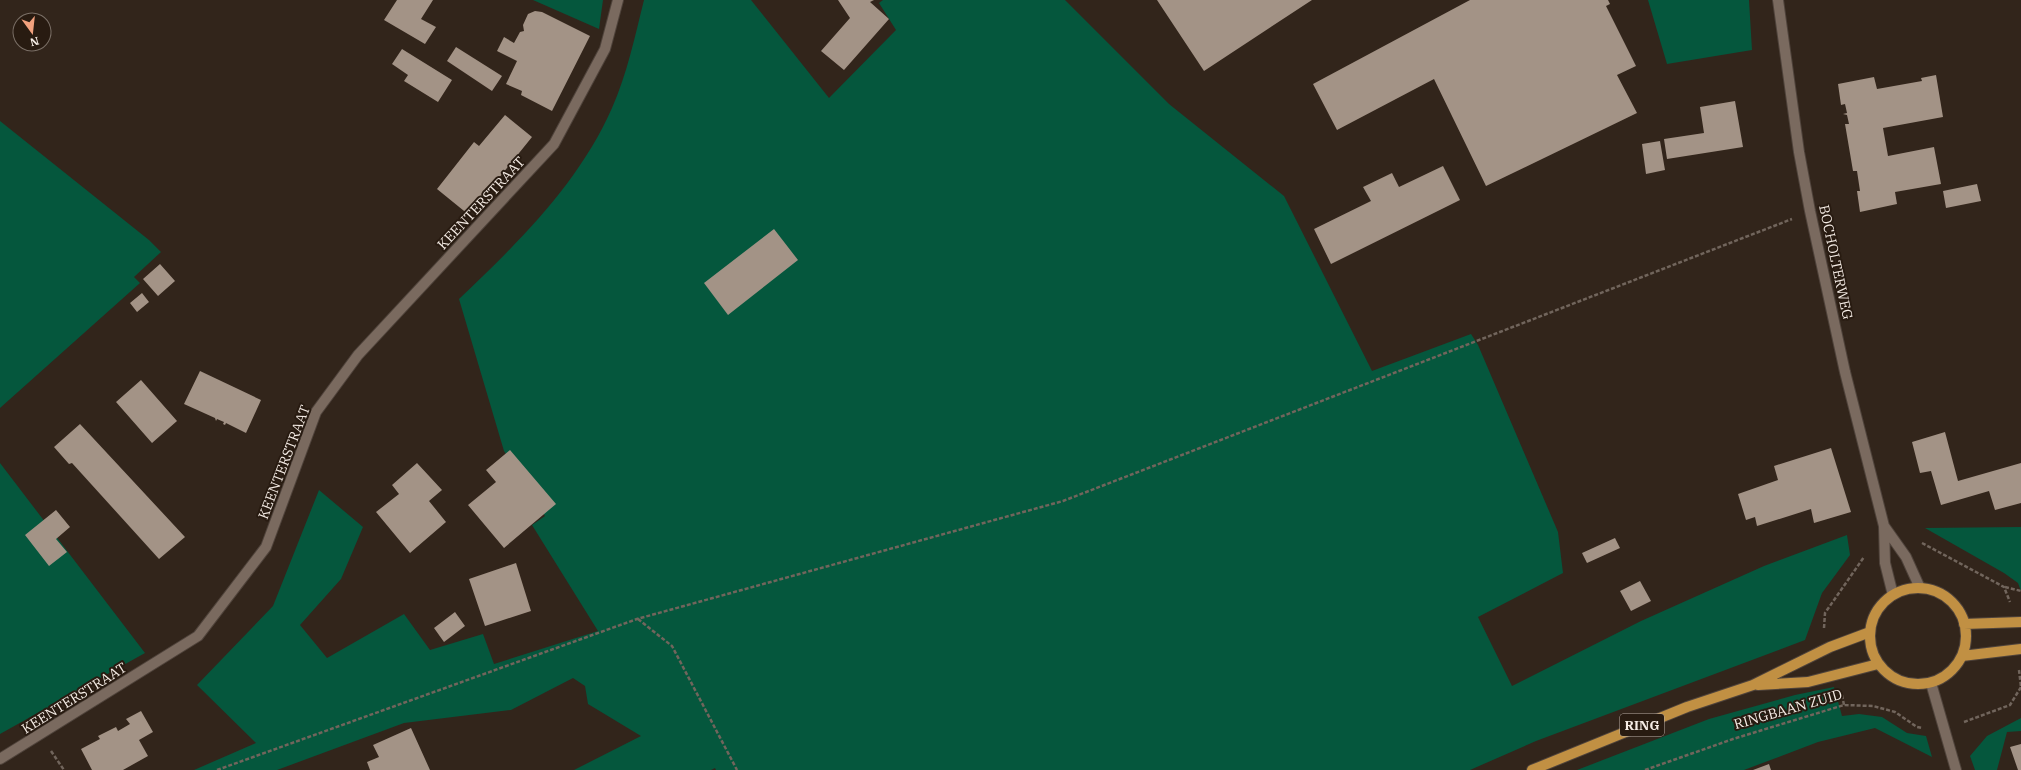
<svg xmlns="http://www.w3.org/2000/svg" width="2021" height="770" viewBox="0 0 2021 770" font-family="'IBM Plex Serif',serif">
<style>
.green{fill:#05573d}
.building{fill:#a39386}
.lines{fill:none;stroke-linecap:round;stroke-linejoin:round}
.minor-casing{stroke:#4f433b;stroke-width:12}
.major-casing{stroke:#4f433b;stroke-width:12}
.path{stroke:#71655c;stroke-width:2.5;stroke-dasharray:4 2;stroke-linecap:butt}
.minor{stroke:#7a6a5f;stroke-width:10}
.major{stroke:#c19043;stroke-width:10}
.labels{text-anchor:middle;stroke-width:4;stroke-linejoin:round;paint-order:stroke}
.shield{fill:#281b11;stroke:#b8ada5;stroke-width:1}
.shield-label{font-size:13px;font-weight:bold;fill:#f5ece5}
.street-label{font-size:14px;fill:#f5ece5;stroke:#281b11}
</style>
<rect width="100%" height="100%" fill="#32251b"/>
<!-- green -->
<path class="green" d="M533,0h70l-4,29z
M644,0h107l78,98 67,-68 -17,-27 4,-3h182l104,104 115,92 88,175 99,-37 7,11 80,187 5,41 -85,44 34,69 129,-65 123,-55 83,-31 3,20 -28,38 -17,47 -269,101 -66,29h-754l-1,-2 -4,2h-137l67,-34 -53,-32 -3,-18 -12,-8 -62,32 -107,13 -127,47h-83l62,-27 -59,-58 76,-79 46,-116 44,37 -22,52 -41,46 27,33 77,-44 26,36 53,-16 11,30 104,-33 -66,-106 13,-9 -41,-65 -45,-152c59,-56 120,-116 153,-191 15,-34 23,-72 32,-108z
M1648,0h101l3,50 -85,14z
M0,121l149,119 12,12 -27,25 6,6 -140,125z
M0,463l145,190 -145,81z
M2021,527v64l-3,-8 -14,-10 -79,-45z
M1834,687l8,29 17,-2 23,3 25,16 19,3 6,21 -57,-29 -57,14 -74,28h-167l132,-51 86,-24z
M2021,718v13l-14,1 -10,38h-22l-5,-14 17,-20z"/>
<!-- building -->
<path class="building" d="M397,0h36l-12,19 15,8 -11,17 -41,-24z
M838,0h36l-4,2 19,17 -45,51 -23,-19 29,-33z
M1157,0h155l-108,71z
M1470,0h138l2,4 -4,2 30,60 -19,9 20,38 -151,73 -52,-107 -97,51 -24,-46z
M535,11l7,1 48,24 -38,75 -31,-16 1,-4 -16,-7 11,-23 -20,-10 7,-14 10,6 6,-11 4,-1 -1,-6 5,-11z
M456,47l46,29 -10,15 -45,-30z
M402,49l50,31 -14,22 -34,-21 4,-6 -16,-11z
M1936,75l7,42 -60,11 5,28 46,-9 7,37 -46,8 2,12 -37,8 -3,-21h3l-3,-20h-4l-8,-47h4l-2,-9 -4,-1 4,-1 -2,-9 -4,1 -3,-21 36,-7 3,12 45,-8 -1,-3z
M1735,101l8,46 -76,12 -3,-20 40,-6 -4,-26z
M505,115l27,22 -63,78 -32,-26 37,-47 5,4z
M1660,141l5,29 -19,4 -4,-30z
M1443,166l17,34 -129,64 -17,-35 57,-28 -8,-14 29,-14 7,14z
M1977,184l4,17 -35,7 -3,-17z
M774,229l24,31 -70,55 -24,-32z
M160,264l15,17 -17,15 -15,-17z
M142,293l7,9 -12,10 -7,-9z
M200,371l61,29 -15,33 -20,-10 -1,2 -2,-1 1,-2 -7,-3 -1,2 -1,-3 -31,-14z
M141,380l36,41 -25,22 -36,-41z
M80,424l105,113 -26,22 -87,-96 -3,1 -15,-17z
M1945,432l13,49 63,-18v40l-26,7 -6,-19 -48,14 -10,-34 -11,2 -8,-31z
M1831,448l20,64 -37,11 -3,-14 -54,17 -2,-9 -9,3 -8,-26 40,-14 -4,-14z
M510,450l46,54 -52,44 -36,-43 28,-23 -10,-12z
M417,463l25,27 -13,11 17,21 -36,31 -34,-41 23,-18 -7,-9z
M56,510l14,17 -14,12 11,13 -18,14 -24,-31z
M1615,538l5,10 -33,15 -5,-10z
M516,563l15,48 -46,15 -16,-47z
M1640,581l11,20 -20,10 -11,-20z
M455,612l10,14 -21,16 -10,-14z
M141,711l12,21 -14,8 9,16 -25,14h-31l-11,-21 19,-10 -2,-3 18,-9 2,4 12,-7 -4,-5z
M411,728l19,42h-60l-3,-8 12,-5 -6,-12z
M2021,744v26h-3l-8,-23z
M1769,764l2,6h-18z"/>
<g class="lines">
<defs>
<path id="minor" d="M1778,0l21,152 11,59 35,161 39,154 1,37 8,32
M1884,526l22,31 14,31
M1931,683l25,87
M0,759l198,-123 68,-89 50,-135 42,-57 196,-211 51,-95 13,-49"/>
<path id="major" d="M1870 636a48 48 0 1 1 96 0a48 48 0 1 1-96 0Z
M1964,624l57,-2
M1962,656l59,-7
M1758,685l50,-3 70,-18
M1532,770l155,-63 66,-22 77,-38 40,-15"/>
</defs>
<!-- minor casing -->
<use href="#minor" class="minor-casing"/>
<!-- major casing -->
<use href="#major" class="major-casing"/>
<!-- path -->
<path class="path" d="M1922,543l82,44 6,15
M2005,587l16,4
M638,619l34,27 65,124
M1824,628l1,-15 39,-56
M2019,670l2,17
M1842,695l2,10
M1964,722l46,-17 11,-18
M51,751l13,19
M217,770l420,-151 426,-118 729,-282
M1645,770l88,-31 111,-34 29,1 22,6 22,15 5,1"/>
<!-- minor -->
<use href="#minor" class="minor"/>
<!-- major -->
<use href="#major" class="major"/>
</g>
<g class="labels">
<!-- shield labels -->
<rect class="shield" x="1620" y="714" width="44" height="22" rx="3"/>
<g class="shield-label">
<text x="1642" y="730">RING</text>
</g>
<!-- street labels -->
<g class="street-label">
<text transform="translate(481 203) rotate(-47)" y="5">KEENTERSTRAAT</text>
<text transform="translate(1836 262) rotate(78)" y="5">BOCHOLTERWEG</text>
<text transform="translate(284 462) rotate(-69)" y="5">KEENTERSTRAAT</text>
<text transform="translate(74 698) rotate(-32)" y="5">KEENTERSTRAAT</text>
<text transform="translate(1788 709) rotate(-16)" y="5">RINGBAAN ZUID</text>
</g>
</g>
<!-- north arrow -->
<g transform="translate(32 32) rotate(165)"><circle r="19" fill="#281b11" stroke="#7a6f66"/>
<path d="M0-3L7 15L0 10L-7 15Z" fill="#f2a17e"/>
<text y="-6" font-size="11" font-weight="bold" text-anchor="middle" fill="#f5ece5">N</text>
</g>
</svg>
